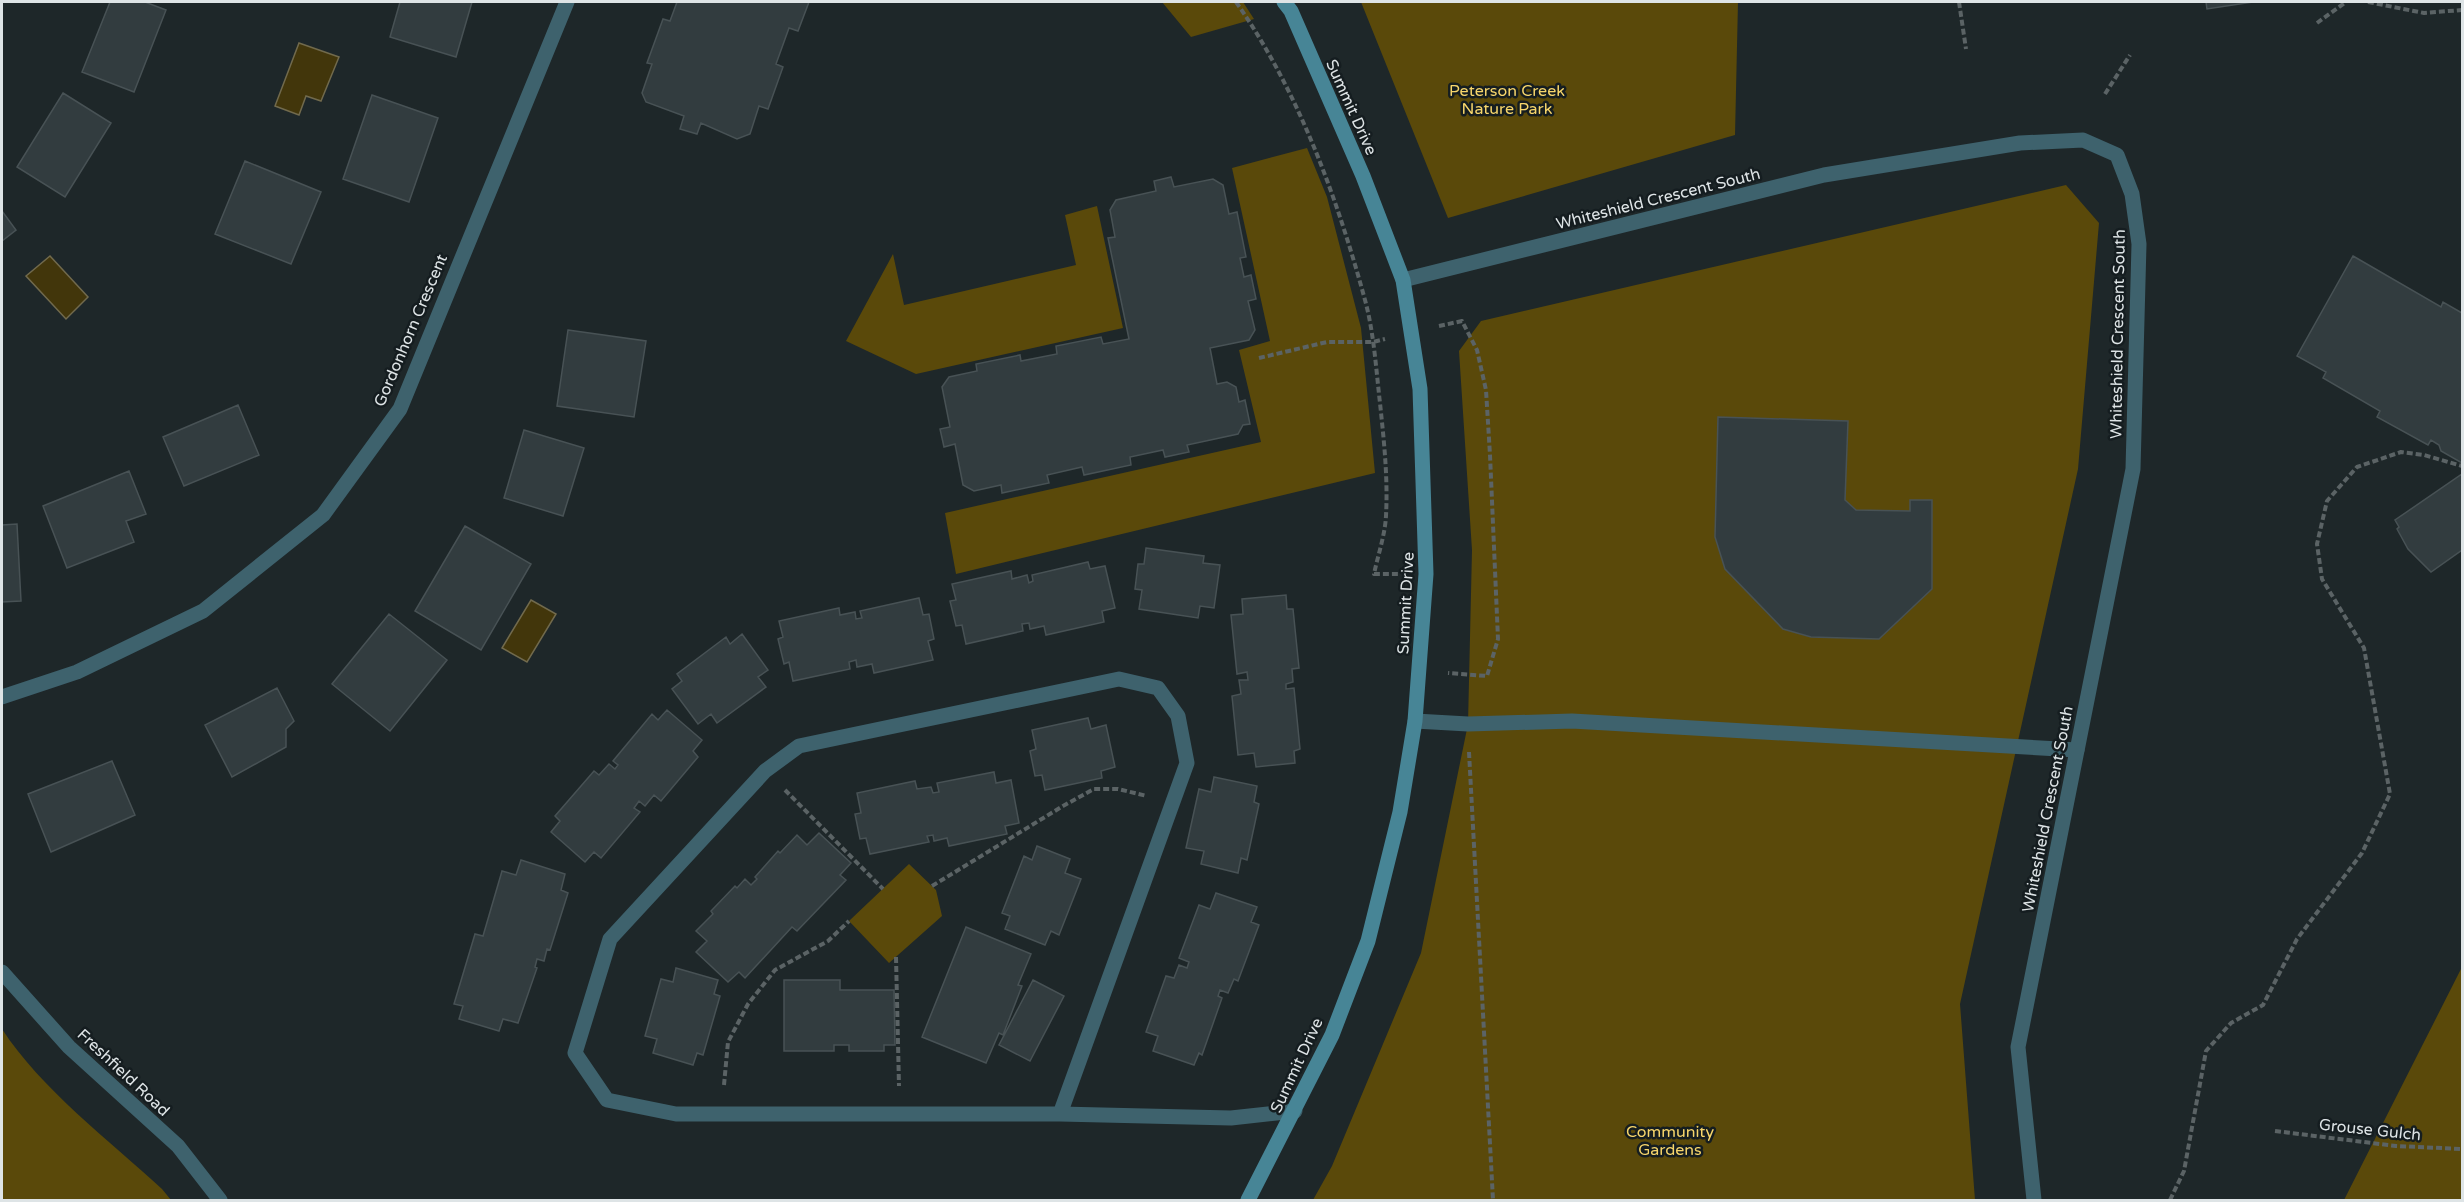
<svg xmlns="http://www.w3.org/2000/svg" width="2464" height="1202" viewBox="0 0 2464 1202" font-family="'Varela Round',sans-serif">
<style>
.green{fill:#5a490a}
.water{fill:#42360b;stroke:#716a4d;stroke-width:1.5}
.building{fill:#323c3f;stroke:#485255;stroke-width:1.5}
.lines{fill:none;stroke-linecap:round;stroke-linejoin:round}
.path{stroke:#5b6365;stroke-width:4;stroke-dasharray:6 3;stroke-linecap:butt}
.service{stroke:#3e626d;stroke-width:15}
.minor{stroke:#3e626d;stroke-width:15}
.secondary{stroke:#478596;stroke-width:15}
.labels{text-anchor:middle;stroke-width:5;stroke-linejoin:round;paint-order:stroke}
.park-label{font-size:16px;fill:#f7d66b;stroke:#151d20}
.street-label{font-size:16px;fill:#dee4e6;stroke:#151d20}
</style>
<rect width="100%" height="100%" fill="#1e2729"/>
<!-- green -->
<path class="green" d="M1162,2h81l11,17 -63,18z
M1361,2h377l-3,133 -287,83z
M1307,148l20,49 34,131 14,145 -419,101 -11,-61 316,-71 -22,-92 31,-9 -38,-173z
M2066,185l33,38 -21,246 -118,535 15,196h-662l19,-34 89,-213 47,-229 4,-174 -13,-199 22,-30z
M1097,206l26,122 -207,46 -70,-33 47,-87 11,51 172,-40 -11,-50z
M909,864l27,26 6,26 -53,47 -40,-42z
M2462,967v233h-118z
M2,1029c39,60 107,111 160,160l9,11h-169z"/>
<!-- water -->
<path class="water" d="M299,43l40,14 -18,44 -15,-5 -7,19 -24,-9z
M50,256l38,41 -22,22 -40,-43z
M531,600l25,14 -29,48 -25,-14z"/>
<!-- building -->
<path class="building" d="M110,2h35l21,8 -32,82 -52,-20z
M400,2h72l-16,55 -66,-20z
M677,2h132l-11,29 -9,-3 -13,36 7,3 -15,42 -9,-3 -9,28 -13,5 -36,-16 -4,11 -17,-5 4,-13 -38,-14 -4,-9 10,-29 -5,-1 16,-44 7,2z
M2206,2h47l-46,7z
M63,93l48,30 -46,74 -48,-30z
M372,95l66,23 -29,84 -66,-23z
M245,161l76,31 -30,72 -76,-30z
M1171,177l3,10 39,-8 10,6 6,29 8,-2 9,45 -6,1 4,19 7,-2 5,24 -8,2 7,29 -6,10 -39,8 7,36 10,-2 9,5 3,15 6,-2 5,24 -7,1 -5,9 -51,11 2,7 -24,5 -2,-7 -33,7 1,8 -47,10 -2,-8 -35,8 2,8 -47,10 -1,-8 -27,6 -11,-6 -8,-41 -11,3 -4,-18 10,-2 -8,-40 7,-10 28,-6 -1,-7 44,-9 1,6 36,-7 -1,-8 45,-9 2,7 26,-5 -21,-101 7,-1 -5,-27 6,-10 40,-9 -2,-10z
M2,211l14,19 -14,11z
M2353,256l88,51 2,-5 19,11v150l-21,-12 -2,-6 -8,-5 -3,5 -51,-28 3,-6 -57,-33 3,-6 -29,-16z
M568,330l78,11 -12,76 -77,-11z
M238,405l21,50 -75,31 -21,-49z
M1718,417l130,4 -3,79 11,10 54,1v-11h22v89l-53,50 -68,-2 -28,-8 -58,-60 -10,-32z
M524,430l60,18 -21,68 -59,-18z
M129,471l17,43 -20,7 8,21 -67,26 -24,-62z
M2462,474v76l-31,22 -23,-23 -11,-20 2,-2 -4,-7z
M17,524l4,77 -19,1v-77z
M465,526l66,38 -50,86 -66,-39z
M1146,548l58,8 -1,7 17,2 -6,43 -14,-2 -2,12 -59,-9 3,-19 -7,-1 3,-25h6z
M1088,562l2,7 15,-3 10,42 -13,3 2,11 -58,13 -2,-9 -14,3 -1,-6 -7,1 1,7 -57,13 -4,-19 -6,1 -6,-25 6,-1 -4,-16 59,-13 1,8 15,-4 2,8 4,-2 -1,-6z
M1286,595l1,14h6l6,59 -7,1 1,13 -7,2v5l8,-1 6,61 -6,2 1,12 -39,4 -2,-14 -16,2 -6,-59 9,-2 -2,-14h9l-1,-8 -10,2 -6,-59 12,-1 -1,-15z
M919,598l4,17 6,-1 5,25 -6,2 5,19 -59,13 -2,-9 -15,3 -1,-7 -7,2 1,7 -57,12 -4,-19 -5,2 -6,-25 5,-2 -4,-16 60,-13 1,7 15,-3 1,7 6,-1 -2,-7z
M389,614l58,46 -57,71 -58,-47z
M742,634l26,36 -10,7 8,10 -49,36 -6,-9 -13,10 -26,-35 10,-8 -5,-7 49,-37 4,7z
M277,688l17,33 -8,8v18l-54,30 -27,-52z
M667,710l35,30 -9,11 5,6 -37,44 -7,-6 -9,11 -6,-5 -5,7 6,4 -39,46 -7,-6 -9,10 -34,-30 9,-11 -5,-5 39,-45 5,4 10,-11 6,5 3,-4 -5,-4 39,-47 6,6z
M1088,718l3,11 15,-4 9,42 -14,4 1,7 -57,12 -3,-15 -7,1 -5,-25 6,-2 -4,-19z
M112,761l23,54 -84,37 -23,-58z
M994,772l2,11 15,-3 8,43 -14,3 2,8 -58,12 -2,-8 -13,3 -1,-6 -6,1 2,6 -59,12 -4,-16 -6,1 -5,-25 6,-1 -4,-20 58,-12 2,8 14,-2 2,6 6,-1 -2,-9z
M1214,777l43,9 -3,16 5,2 -12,56 -6,-2 -3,15 -37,-9 3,-13 -18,-3 13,-59 12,3z
M819,833l32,30 -11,12 6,5 -49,51 -5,-4 -47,51 -6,-6 -11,10 -32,-30 11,-11 -11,-10 17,-17 -2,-3 24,-25 2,2 8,-9 6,6 6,-6 -2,-2 23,-26 2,2 17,-18 10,10z
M1037,846l33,13 -5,14 16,6 -22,56 -8,-4 -6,14 -40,-16 5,-13 -8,-3 22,-57 8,4z
M521,860l44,14 -4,16 7,3 -18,57 -3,-1 -3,12 -7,-2 -2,8 2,1 -19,55 -15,-4 -4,12 -40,-12 4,-13 -9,-2 21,-70 8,2 19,-65 14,4z
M1216,893l41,14 -6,15 8,3 -21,56 -4,-2 -6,14 -8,-3 -2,6 4,2 -20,57 -3,-2 -5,12 -41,-14 5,-15 -12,-4 20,-56 8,2 5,-13 8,3 2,-6 -10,-4 20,-53 11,4z
M966,927l65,27 -13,31 4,1 -19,49 -4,-2 -13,30 -64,-26z
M676,968l42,12 -4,14 6,2 -17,59 -6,-2 -4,12 -40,-12 4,-14 -12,-3 16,-57 12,3z
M784,980h56v10h54l1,55h-11v6h-35v-6h-15v6h-50z
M1033,980l31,16 -34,65 -31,-16z"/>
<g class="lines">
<!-- path -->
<path class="path" d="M1236,2c62,88 101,195 129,298 9,33 11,69 15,103 4,38 8,75 6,113 -1,19 -8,39 -12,58h25
M1959,2l7,47
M2368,2l56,11 38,-3
M2317,23l29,-21
M2105,94l25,-39
M1439,326l23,-5 15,29 9,40 4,65 8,184 -11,37 -39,-3
M1259,358l68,-16h46l12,-3
M1469,752l24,448
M785,790l98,99
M932,886l131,-80 31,-17h24l29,7
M896,957l3,129
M724,1085l4,-43 20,-38 27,-34 53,-29 21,-20
M2275,1131l121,15 66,3
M2170,1200l14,-29 22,-120 25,-28 32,-18 34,-66 65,-86 28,-59 -26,-146 -42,-69 -5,-35 10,-43 30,-34 44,-15 23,3 38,11"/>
<!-- service -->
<path class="service" d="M1415,721l53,3 104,-3 505,29
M1060,1114l127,-351 -9,-47 -20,-28 -39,-9 -320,67 -34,25 -155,168 -35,114 32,47 69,14h384l171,4 64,-7"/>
<!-- minor -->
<path class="minor" d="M1403,280l421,-105 196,-32 63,-3 34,15 15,39 7,50 -6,225 -115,578 16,153
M2,697l75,-25 126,-61 120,-96 77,-106 167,-407
M2,972l67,75 109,99 42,54"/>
<!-- secondary -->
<path class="secondary" d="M1248,1200l84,-165 36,-94 32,-129 15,-91 11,-147 -6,-185 -17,-109 -40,-104 -72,-165 -7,-9"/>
</g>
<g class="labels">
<!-- park labels -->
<g class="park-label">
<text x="1507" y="96">Peterson Creek<tspan x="1507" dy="18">Nature Park</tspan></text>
<text x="1670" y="1137">Community<tspan x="1670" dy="18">Gardens</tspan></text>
</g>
<!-- street labels -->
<g class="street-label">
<text transform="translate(1352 107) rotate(66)" y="6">Summit Drive</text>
<text transform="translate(1658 198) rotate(-14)" y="6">Whiteshield Crescent South</text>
<text transform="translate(410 330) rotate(-67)" y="6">Gordonhorn Crescent</text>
<text transform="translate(2117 334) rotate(-89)" y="6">Whiteshield Crescent South</text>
<text transform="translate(1405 603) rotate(-87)" y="6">Summit Drive</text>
<text transform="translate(2047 809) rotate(-79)" y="6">Whiteshield Crescent South</text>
<text transform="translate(1296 1065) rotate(-65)" y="6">Summit Drive</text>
<text transform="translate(124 1072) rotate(43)" y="6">Freshfield Road</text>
<text transform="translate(2370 1129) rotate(6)" y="6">Grouse Gulch</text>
</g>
</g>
<!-- border -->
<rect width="2464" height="1202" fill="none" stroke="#dee4e6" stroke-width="6"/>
</svg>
